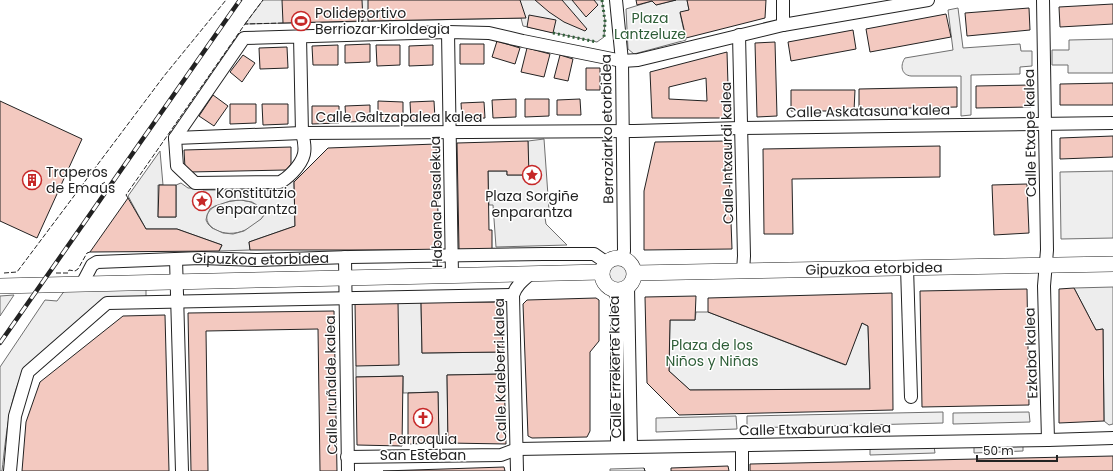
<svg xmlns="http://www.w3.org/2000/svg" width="1113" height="471" viewBox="0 0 1113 471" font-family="Poppins,sans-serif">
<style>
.green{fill:#eee;stroke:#6f6f6f}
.parking{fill:#ededed;stroke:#6f6f6f;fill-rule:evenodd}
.building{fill:#f3c9c0;stroke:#222;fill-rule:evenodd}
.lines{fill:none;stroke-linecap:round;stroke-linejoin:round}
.minor-casing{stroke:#222;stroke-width:14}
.major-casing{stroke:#222;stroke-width:16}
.minor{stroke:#fff;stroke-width:12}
.major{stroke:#fff;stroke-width:15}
.rail-casing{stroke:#222;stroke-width:4.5}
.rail{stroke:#fff;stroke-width:3;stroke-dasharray:9;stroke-linecap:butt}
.hedge{stroke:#2f5e38;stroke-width:3;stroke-dasharray:2 3;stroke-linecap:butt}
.fence{stroke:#222;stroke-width:1;stroke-dasharray:5 2;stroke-linecap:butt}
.labels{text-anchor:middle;stroke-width:3;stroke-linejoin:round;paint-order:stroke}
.poi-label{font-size:14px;fill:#222;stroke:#fff;text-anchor:start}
.park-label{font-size:14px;fill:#2f5e38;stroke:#fff}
.street-label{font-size:14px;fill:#222;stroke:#fff}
</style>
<rect width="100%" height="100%" fill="#fff"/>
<!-- green -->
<path class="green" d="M263,0h339l3,21 -1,16 -7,5 -74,-16 -2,-8 -276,6z
M676,0h11l2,10 -9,3 6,27 -52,14 -6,-5 -2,-40 26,-8 4,4z
M958,8l5,40 57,-4 1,7h11v15l-12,1v7l-49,1v40l-10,1v-40h-50c-10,-1 -11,-11 -6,-18l48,-8 -5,-40z
M1113,39v34h-45v-8h-16v-15h17v-10z
M1113,171v67l-52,1 -1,-67z
M241,200l10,2 14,8c0,7 -6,11 -11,15 -37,27 -78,-20 -13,-25z
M608 275a11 11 0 1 1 22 0a11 11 0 1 1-22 0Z
M146,286v13l-46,2 -73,64c-18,29 -21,72 -25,106h-2v-104l45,-67 12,1 8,-11z
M14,295l-14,21v-20z
M696,312h12l137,53 17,-42 6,3 2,63 -180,1 -21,-19 1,-51h25z
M943,412v11l-196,5v-12z
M1029,412l1,10 -77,2v-11z
M736,416l1,13 -81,3v-14z"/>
<!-- parking -->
<path class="parking" d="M544,139l5,71 -5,1 2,13 21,21 -71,2 -3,-42h-4l-1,-34h19v4h21v-34z
M160,151l3,34h-5v32h18v-32l5,-2 7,5h15v2h67l1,-4 21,-9 2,5 1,44 -46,16 1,8 -31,1 3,-6 -45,-16h-31l-18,-33zM241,200l11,2 13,8v4l-4,5 -17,12 -11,3 -10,-1 -11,-5 -4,-4 -2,-4 1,-5 3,-6 5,-3 15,-5z
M1113,287v137l-4,1 -5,-4 -1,-92 -7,1 -22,-42z
M398,302h23l1,51 81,-1 1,22 -57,1 1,68h-9l-1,-51 -35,1v-17l-47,1v-11z
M1023,445v6l-49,2v-7z
M934,446l1,7 -65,2v-7z
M644,468l1,3h-35v-2z"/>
<!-- building -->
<path class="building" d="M282,0h80l1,21 -80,2z
M368,0h152l6,18 -158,3z
M535,0h27l25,29 -2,2 -21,-9 -15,-10z
M572,0h22l4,5 -12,12z
M636,0h40l-20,5 -4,-4 -15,4z
M687,0h79l-1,18 -79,20 -6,-26 9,-2z
M1113,4v20l-53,3 -1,-20z
M1029,8l1,22 -63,6 -2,-23z
M946,14l5,23 -81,15 -4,-23z
M529,15l27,5 -3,13 -26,-6z
M853,30l3,19 -65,12 -3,-19z
M497,41l23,7 -5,16 -23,-7z
M775,42l2,74 -20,1 -2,-74z
M370,44v18l-25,1v-18z
M460,44h24v20h-24z
M338,45v20h-25l-1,-19z
M376,45h24v20l-23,1z
M433,45v20l-24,1v-20z
M287,47l1,21 -28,1 -1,-21z
M527,48l23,6 -6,23 -23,-5z
M727,52l2,66h-77l-2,-46zM706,78l1,23 -38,-2v-12z
M243,55l12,8 -13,19 -12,-10z
M560,55l13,4 -5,22 -14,-3z
M586,68h14v22h-14z
M1113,83v22h-53v-21z
M1031,85v22l-55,1v-22z
M957,87v20l-98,2v-20z
M791,90h64l-1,21h-63z
M213,95l15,11 -14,20 -15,-10z
M516,99v18l-23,1 -1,-18z
M525,99h24v17l-24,1z
M580,99l1,16h-24v-15z
M0,101l82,38 -45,99 -37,-17z
M378,101l25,1v19l-25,-1z
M434,101l1,18 -24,1 -1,-18z
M484,102l1,16 -23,1 -1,-16z
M230,104h26v19l-26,1z
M262,104h26v20l-25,1z
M370,105v16l-24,1 -1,-16z
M312,106h27v17l-27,1z
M1113,136v21l-53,2v-21z
M528,141l1,34h-22v-4h-19l1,59h3v19l-33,1 -2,-107z
M728,141l4,108 -88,1v-59l11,-49z
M436,144l3,106h-189l-1,-8 46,-16 -1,-44 34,-34z
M940,146v31l-148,2 1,55h-29l-1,-85z
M291,147v17l-5,6 -96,2 -5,-4 -1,-18z
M1027,184l2,49 -35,2 -2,-50z
M159,185h17v32h-18z
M128,198l18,31h31l45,16 -3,6 -129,1z
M1074,288l22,42 7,-1 1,92 -45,2v-134z
M1027,289l2,116 -107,2 -2,-116z
M892,293l1,117 -214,5 -32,-32 -2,-86 51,-1 -1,24h-25l-1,51 21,19 180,-1 -2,-63 -6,-3 -16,42 -138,-53v-14z
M596,298l3,2v41l-9,11v79l-3,6 -55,1 -4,-2 -5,-132 4,-4z
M398,302l1,63 -43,1 -1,-63z
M421,302h80l2,50 -81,1z
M334,311l3,160h-17l-2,-142 -112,2 2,140h-17l-3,-158z
M165,315l4,156h-147l4,-49 14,-40 83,-66z
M504,374l2,70 -58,-1 -1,-68z
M403,376l-1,70 -45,-1 -1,-68z
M438,392l1,51 -31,1v-51z
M1113,456v15h-363v-7z
M728,466l1,5h-58v-3z
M504,467l1,4h-122z"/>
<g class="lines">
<defs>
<g id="minor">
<path d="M616,0l6,61 2,190 -3,7"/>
<path d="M1043,0l4,250 -3,36 4,154"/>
<path d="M783,25v-25"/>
<path d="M448,32l4,244"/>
<path d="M739,35l5,221 -1,15"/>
<path d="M300,36l2,97c5,18 3,26 -9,39 -4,4 -8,8 -13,10l-85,1 -18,-17 -2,-28 69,-100 204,-6 41,1 34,8 99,20 16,-1 145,-35 145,-25"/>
<path d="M175,138l127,-5 332,-2 107,-3 372,-5"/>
<path d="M345,257l3,214"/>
<path d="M176,259l6,212"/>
<path d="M907,267l4,130"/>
<path id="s1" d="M82,284l10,-19 5,-3 104,-4 56,2 93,-3 193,-3h51l13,9"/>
<path d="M628,287l3,159"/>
<path d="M613,289l4,8v150"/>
<path d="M347,457l154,-2 16,-6 531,-9 65,-2"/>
<path d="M10,471l5,-55 13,-44 79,-69 406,-8"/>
<path d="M517,471l-4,-176c3,-9 9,-14 16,-20"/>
<path d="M742,471v-26"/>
</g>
<g id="major">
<circle cx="618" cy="274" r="16"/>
<path id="s2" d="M635,273l478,-9"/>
<path d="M0,286l602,-14"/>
</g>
</defs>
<!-- minor casing -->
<use href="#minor" class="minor-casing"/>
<!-- major casing -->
<use href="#major" class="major-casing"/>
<!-- minor -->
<use href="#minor" class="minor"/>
<!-- major -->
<use href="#major" class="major"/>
<defs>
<path id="rail" d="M0,343l240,-343"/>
</defs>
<!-- rail casing -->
<use href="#rail" class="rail-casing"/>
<!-- rail -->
<use href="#rail" class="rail"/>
<!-- hedge -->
<path class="hedge" d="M602,0l3,21 -1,16
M553,33l44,9"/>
<!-- fence -->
<path class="fence" d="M245,24l18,-24
M128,198l-2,-3 119,-171 38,-1
M4,273l13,-1 147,-196 62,-76
M56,273h12l1,-3 6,1 3,-2 9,-16 3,-1
M644,468l1,3"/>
</g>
<!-- icons -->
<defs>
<symbol id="stadium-ring" viewBox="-11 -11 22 22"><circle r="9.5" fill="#fff" stroke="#c62828" stroke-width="1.5"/><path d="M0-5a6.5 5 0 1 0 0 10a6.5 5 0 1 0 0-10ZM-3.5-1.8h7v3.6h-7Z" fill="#c62828"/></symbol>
<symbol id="sight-ring" viewBox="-11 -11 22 22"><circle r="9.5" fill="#fff" stroke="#c62828" stroke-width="1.5"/><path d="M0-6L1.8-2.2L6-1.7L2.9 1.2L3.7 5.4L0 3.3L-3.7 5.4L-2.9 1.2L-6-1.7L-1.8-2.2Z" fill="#c62828"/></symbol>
<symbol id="building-ring" viewBox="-11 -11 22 22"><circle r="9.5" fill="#fff" stroke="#c62828" stroke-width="1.5"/><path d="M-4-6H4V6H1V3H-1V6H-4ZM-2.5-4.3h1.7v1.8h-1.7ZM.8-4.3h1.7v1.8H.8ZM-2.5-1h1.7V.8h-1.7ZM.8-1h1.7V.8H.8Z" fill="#c62828"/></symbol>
<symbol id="church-ring" viewBox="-11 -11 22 22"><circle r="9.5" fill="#fff" stroke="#c62828" stroke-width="1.5"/><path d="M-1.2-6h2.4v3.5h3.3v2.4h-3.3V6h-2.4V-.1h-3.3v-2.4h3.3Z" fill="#c62828"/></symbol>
</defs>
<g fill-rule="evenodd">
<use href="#stadium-ring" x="290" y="10" width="22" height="22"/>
<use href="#sight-ring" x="521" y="164" width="22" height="22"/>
<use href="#building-ring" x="21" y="169" width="22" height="22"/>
<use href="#sight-ring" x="191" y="190" width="22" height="22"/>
<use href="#church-ring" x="412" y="407" width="22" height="22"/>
</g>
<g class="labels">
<!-- poi labels -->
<g class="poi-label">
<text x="315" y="18">Polideportivo<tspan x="315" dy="16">Berriozar Kiroldegia</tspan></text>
<text x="46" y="177">Traperos<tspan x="46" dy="16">de Emaús</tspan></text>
<text x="216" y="198">Konstitutzio<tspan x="216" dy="16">enparantza</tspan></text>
<text x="532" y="201" text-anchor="middle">Plaza Sorgiñe<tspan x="532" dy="16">enparantza</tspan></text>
<text x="423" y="444" text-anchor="middle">Parroquia<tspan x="423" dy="16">San Esteban</tspan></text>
</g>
<!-- park labels -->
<g class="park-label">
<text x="650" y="23">Plaza<tspan x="650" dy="16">Lantzeluze</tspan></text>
<text x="712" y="350">Plaza de los<tspan x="712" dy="16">Niños y Niñas</tspan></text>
</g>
<!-- street labels -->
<g class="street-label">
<text transform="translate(868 111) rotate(-1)" y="5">Calle Askatasuna kalea</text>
<text x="399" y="122">Calle Galtzapalea kalea</text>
<text transform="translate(607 129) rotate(-91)" y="5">Berroziarko etorbidea</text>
<text transform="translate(1030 133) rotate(-91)" y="5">Calle Etxape kalea</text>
<text transform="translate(727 153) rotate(-91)" y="5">Calle Intxaurdi kalea</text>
<text transform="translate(436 202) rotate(-91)" y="5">Habana Pasalekua</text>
<text dy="5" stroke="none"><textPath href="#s1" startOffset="191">Gipuzkoa etorbidea</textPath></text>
<text dy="5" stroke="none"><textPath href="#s2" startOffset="239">Gipuzkoa etorbidea</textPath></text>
<text transform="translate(1031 353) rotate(-92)" y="5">Ezkaba kalea</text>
<text transform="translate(615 367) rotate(-91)" y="5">Calle Errekerte kalea</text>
<text transform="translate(500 370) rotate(-91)" y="5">Calle Kaleberri kalea</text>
<text transform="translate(331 385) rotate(-91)" y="5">Calle Iruñalde kalea</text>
<text transform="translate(815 429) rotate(-1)" y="5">Calle Etxaburua kalea</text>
</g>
</g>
<!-- scale -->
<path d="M977 455v6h80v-6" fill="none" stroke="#222222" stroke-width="2"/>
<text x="983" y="455" font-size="12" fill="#222222" stroke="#ffffff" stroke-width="3" paint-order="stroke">50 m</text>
</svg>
